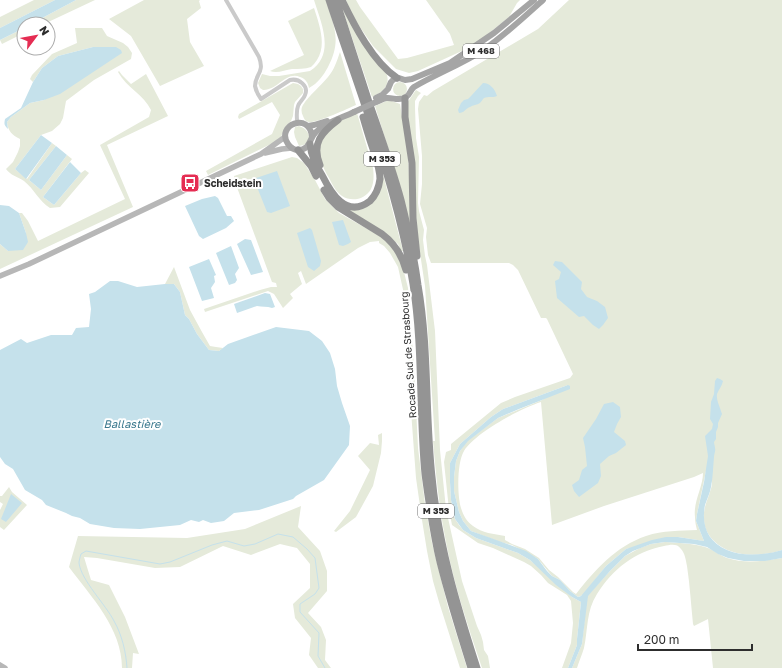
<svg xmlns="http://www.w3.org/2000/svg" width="782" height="668" viewBox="0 0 782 668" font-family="'Golos Text',sans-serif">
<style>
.green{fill:#e5eada;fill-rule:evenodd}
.water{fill:#c5e1eb}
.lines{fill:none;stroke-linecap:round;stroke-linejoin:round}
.stream{stroke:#c5e1eb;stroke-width:1}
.street{stroke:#cacaca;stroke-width:4}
.secondary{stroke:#b7b7b7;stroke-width:5.5}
.primary{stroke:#a5a5a5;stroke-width:6}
.highway{stroke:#949494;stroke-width:7}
.primary-bridge{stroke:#a5a5a5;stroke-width:6}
.labels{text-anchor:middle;stroke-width:4;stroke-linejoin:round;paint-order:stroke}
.shield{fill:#fff;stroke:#6c6c6c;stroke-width:1}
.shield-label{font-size:9px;font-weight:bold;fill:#2d2d2d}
.poi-label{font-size:10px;font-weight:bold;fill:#2d2d2d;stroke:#fff;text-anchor:start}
.street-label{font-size:10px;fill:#2d2d2d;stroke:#fff}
.water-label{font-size:11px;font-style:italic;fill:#3b798e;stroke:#fff}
</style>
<rect width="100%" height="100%" fill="#fff"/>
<!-- green -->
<path class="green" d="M34,0h21l-55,28v-11z
M76,0h19l-51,24h-13z
M144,0h56l-1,1 2,7 -14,11 3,23 14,24 -44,20 -29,-50 -22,-17z
M314,0h12c8,27 16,40 2,67 -5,9 -10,16 -19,21 -1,-5 -3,-9 -9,-11 -14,-6 -23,14 -37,13l-3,-2 -2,-5 4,-9 8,2h9l31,-5c26,-17 11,-48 4,-71z
M346,0h10l4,7 38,52 9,-1 47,-13 -4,-11 -24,-34h94l-3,3 -8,14 -26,21 -19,12 -46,21 -9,2 -13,-4 -23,-23 -20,-29z
M569,0h213v550c-21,7 -51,8 -68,-9 -6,-6 -10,-13 -10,-22 -1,-8 2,-16 5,-24 1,-4 3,-8 3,-12 -1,-4 -4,-8 -6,-12l-9,43 -1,7 8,20 -26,-4 -52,12 -20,17 -23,29 -5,2 -8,-6 -10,-11 -8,-4 -14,-17 -26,-14 -12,-3 -29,-11 -8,-10 -4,-9 -5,-21v-14l2,-16 4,-10 7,-10 31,-23 44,-18 26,-15 -65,24 -12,8 -31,27 -10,19v19l1,18 4,19 4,6 4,5 13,8 42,15 12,7 42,37 9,5 -4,37v6l-9,23h-6l9,-25 2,-20 -2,-22 -4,-6 -19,-12 -7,-8 -10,-9 -7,-4 -31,-14 -15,-5 -26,-18 -3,-15 -5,-48 2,-10 5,-2v-6l50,-41 14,-6 55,-19 3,-4 -26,-55 -1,-1h-5l-23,-48 -5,-5 -4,-2h-78l-3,-8 -2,-18 1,-9 -7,-24 2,-20v-28l-4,-47 1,-7 5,-7 3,1 6,-5 105,-62zM541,402l11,123 52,-19 90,-29 9,-4c0,14 -10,29 -8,44 0,5 1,9 2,13 -17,1 -34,0 -51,6 -30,10 -51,34 -70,58l-3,-2 -15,-15 -9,-7 -10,-12 -14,-9 -13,-5 -7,-4v-4c-11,-2 -23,-3 -32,-10 -6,-4 -10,-11 -12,-18 -4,-13 -4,-46 3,-57 11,-18 57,-43 77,-49z
M340,2l32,53 15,20c3,12 -5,17 -15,22z
M314,8c5,16 13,36 3,52 -2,3 -4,5 -6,7 -6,2 -13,2 -19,2 -7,1 -15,5 -22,2l34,-16 -16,-34z
M24,28v5l-22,11 -2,-4z
M75,28h27l5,8 16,7 5,4 4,6 -1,6 -37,21 -28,21 -3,17 -3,6 -8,7 -11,4 -26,34 12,10 25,-36 4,3 -27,34 12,10 26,-35 5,4 -29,38 11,8 27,-32 4,-3 4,3 -29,34 -10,1c-11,-7 -16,-19 -26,-27 -6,-4 -14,-6 -18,-12l7,-7 5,-10 2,-6v-7c-8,-4 -12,-8 -13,-17l4,-5 19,-14 14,-3 63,-53h-14l-35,9 -16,12 -9,14 -3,-3 2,-4 20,-21 25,-11z
M340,52l16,53c-9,4 -39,18 -47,17 -3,0 -5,-3 -6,-6 -2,-4 -2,-8 0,-11 7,-11 17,-18 25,-28 6,-7 9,-16 12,-25z
M119,71l3,4 9,9 15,-10 22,42 -61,29 26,62 -133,62v-25l8,7 18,-18 -7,-20h3l6,8 10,20 87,-42 -25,-54 49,-28 2,-7c-7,-15 -25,-23 -33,-38z
M393 89a7 7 0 1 1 14 0a7 7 0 1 1-14 0Z
M293,83l5,1 3,2 2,3v4l-8,9 -1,3 -1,11 -2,5 -6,6 -4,10 -8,6 -65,32 -2,-4 66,-37 8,-19 -8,-13 -33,17 -1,-2 1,-3z
M416,90l5,3 -3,3 -3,5v6l1,31 3,19 -1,46 1,8 5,19 -1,10 2,16 2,9 8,66 5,119 6,59 16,72 15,45 4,9 2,7 1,8 4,6 2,12h-8c-14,-42 -28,-83 -36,-126 -7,-34 -10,-67 -13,-101h2l-10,-155 -7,-46 -11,-121v-16z
M389,100l11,4 8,49 3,71 -2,1 -15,-58 -19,-61z
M357,113l16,55c1,7 1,15 -2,21 -6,11 -20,13 -29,7 -6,-4 -10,-12 -13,-18 -8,-14 -13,-25 -6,-40 2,-3 3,-6 4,-9 6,-6 23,-13 30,-16z
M299,126c13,4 14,19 0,20l-4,-9 -1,-5 1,-5z
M292,157l5,1 7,5 11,17 10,19 14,14 41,23 11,10 11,18 6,24 6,78 4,82 7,56 7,39 16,64 19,61h-7l-21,-66 -6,-21 -6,-30 -5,-31 -6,-42 -5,-67 -4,-87 -3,-30 -6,-27 -8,-14 -6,-7 -5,-3v-2l-9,1 -12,6 -52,36 -5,-13 -3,2 4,11 -12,10 3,4 -10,10 -9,-14 -6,-3 -63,21 -1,-3 56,-19 11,-3h6l-1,-4 -4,-1 -37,-100 -1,-6z
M382,172l3,10 18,69h-2l-3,-7 -17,-14 -37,-23 23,-2z
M174,267l16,43 12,22 8,14 6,1 7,1 -4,3 -10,-1 -12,-16 -8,-15 -4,-4 -5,-23 -6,-8h-9z
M382,433v8l-1,12 -8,33 -17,31 -20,15 -2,-1 16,-20 20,-41 -12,-14 12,-13 9,2 -1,-10z
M9,487l3,5 15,13 -23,25 -4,-3v-17l3,-6 -3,-2v-6h2z
M301,506l-3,21 22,24 7,20v20l-19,22 13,14 5,13 -1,20 6,8h-13l-9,-13 2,-17 -16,-20 -2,-14 17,-16v-24l-13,-16 -17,-4 -29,11 -28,-9 -43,21 -25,1 -58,-10 -13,-1 3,10 4,13 18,5 16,32 14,37 -6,-1 -1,15h-10c0,-40 -31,-71 -53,-101l9,-31 109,2 58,-9z
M665,542c13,1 27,1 40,5 8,2 14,8 22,11 18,6 37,3 55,0v110h-69l-5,-49 -14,7 -1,-2c-2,-19 -3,-38 -6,-58 -1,-5 -2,-13 -6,-17 -4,-6 -11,-4 -17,-3 -30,6 -51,23 -67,48 -11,17 -9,36 -13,54 -2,7 -5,13 -7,20h-5l10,-24 5,-48 23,-25 15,-15 15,-8 11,-4z"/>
<!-- water -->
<path class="water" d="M55,0h21l-45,24h-7v4l-24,12v-12z
M93,47h23l5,3 1,3 -62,41 -16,6 -14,3 -19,14 -4,5 1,7c-4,-4 -4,-5 -3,-10l16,-11 12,-26 9,-14 16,-12z
M483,83c7,0 12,6 14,13 -4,2 -9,0 -13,2 -2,2 -3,4 -4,5 -3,2 -7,2 -10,4 -5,2 -6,6 -11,6l-1,-3 3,-7 3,-3 4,-1 3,-3z
M41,135l11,8 -26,36 -11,-10z
M56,146l11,9 -26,35 -12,-10z
M70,162l11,11 -27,32 -11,-8z
M277,171l13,35 -19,7 -4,-1 -12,-30 1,-4z
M215,196l3,2 9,18h4l3,5 -8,7 -23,11 -4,-3 -14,-30 17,-7z
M0,205l9,1 10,7 7,20 2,9 -5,8 -15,1 -8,-7z
M343,220l8,22 -3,2 -5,2 -4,-1 -7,-23z
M310,228l2,2 9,31 -1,5 -6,5 -6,-4 -11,-34z
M245,239l6,1 12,32 -12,3 -14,-31z
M231,246l8,22 -4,6 2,6 -2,3 -6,2 -13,-32z
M209,259l7,16 -2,1 1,6 -4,6 3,10 -12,3 -13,-34z
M555,261l7,1 20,20 -1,7 6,8 10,4 8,6 3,11 -5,7 -4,4 -6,-4 -9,-9 -5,1 -22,-19 -2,-17 4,-2 2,-7 -8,-7z
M110,281h8l19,6 28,-3h9l6,8 5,23 4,4 8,15 12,16 10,1 9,-7 48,-17 33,4 13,10 8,12 5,16 2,17 5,17 8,23 -1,19 -25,35 -28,16 -3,3 -34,11 -25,3 -10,8 -13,2 -8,-3 -4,2 -8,-2 -11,5 -40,4 -26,-1 -24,-4 -10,-6 -8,-2 -6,-3 -20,-8 -4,-5 -17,-10 -12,-21 -8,-5 -5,-7v-107l21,-11 6,4 24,-8h21l4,-7 13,-1 2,-18 -2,-15 6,-2z
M265,293l5,1 5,13 -3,1c-5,-2 -10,-1 -15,-2l-20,7 -3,-9z
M717,378l3,1 3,2c-1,5 -4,8 -6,13 -1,6 3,13 5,20l-4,9v4l-2,5v7l-2,3c0,2 1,4 1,6 1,2 -1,6 -1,9 -1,10 -1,20 -3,30 -1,6 -4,12 -6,18 -4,21 3,37 22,45 15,7 40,5 55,0v8l-17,3h-21l-16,-3 -10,-4 -11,-7 -13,-3 -29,-2 -14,2 -18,7 -8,5 -15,15 -22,25 -6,48 -10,24h-4l9,-23v-6l4,-37 -9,-5 -16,-12 -26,-25 -12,-7 -42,-15 -13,-8 -8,-11 -4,-19 -1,-18v-19l10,-19 31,-27 12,-8 65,-24 2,1v3l-51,20 -21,9 -30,23 -8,10 -4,10 -2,16v14l5,21 4,9 8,10 17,6 38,14 12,8 9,12 5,5 8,4 10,11 8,6 3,-1 25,-30 20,-17 26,-9 14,-3h12l26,4 -8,-20 1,-7 7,-32 4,-26 -3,-20 7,-7 1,-5 -3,-5 1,-17 3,-8 1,-13z
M613,402l7,5 1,10 -4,7 -3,8 11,9 1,4 -10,8 -7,3 -9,8 1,12 -3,7 -19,14 -5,-6 -2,-6 7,-5 3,-10 5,-4 -2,-19 -2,-9 13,-19 8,-15z
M11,494l11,9 -16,19 -5,-3z"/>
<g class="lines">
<!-- stream -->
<path class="stream" d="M127,668c-1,-16 -5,-33 -13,-47 -8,-16 -33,-41 -35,-58 0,-2 1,-6 2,-9l5,-3 74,13 10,-2 42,-17 15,-4 17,5 11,-2 23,-10 15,3 14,12 8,9 4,30 -4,6 -15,10v8l19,21 -1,23 7,12"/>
<!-- street -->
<path class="street" d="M226,0l33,57c6,16 -4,17 -4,29 1,5 3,9 6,13l29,-19c9,-2 19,6 15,15 -1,4 -6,7 -7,11 -2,5 -1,11 -1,16"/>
<!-- secondary -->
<path class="secondary" d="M265,153l17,-4 10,-1
M0,276l29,-12 232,-110 24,-17
M0,665l5,3"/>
<!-- primary -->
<path class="primary" d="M376,98l6,-3 6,-6 3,-7 3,-3 5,-1 6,2 7,-1 38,-16 44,-30 40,-33
M376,102c3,-1 6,-3 10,-4 7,-1 13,4 20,-1 4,-2 4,-7 8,-10 22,-13 46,-22 68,-36 22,-15 41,-33 61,-51
M308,126l6,-1 13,-4
M312,137c-2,-26 -37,-12 -24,7 2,3 6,6 10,6 13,0 11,-12 18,-18 10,-10 26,-14 38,-20"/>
<!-- highway -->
<path class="highway" d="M329,0c31,94 68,187 84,284 10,63 6,127 12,190 4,29 8,59 15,88 9,36 20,71 31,106
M336,0c11,34 22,68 33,102 11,32 23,65 32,98 7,28 13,56 17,85 11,63 7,128 14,192 6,66 25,129 45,191
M342,0c12,25 31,62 55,78
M405,98v19l7,46 1,55 4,38
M310,144c1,12 6,21 12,31 9,18 24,44 48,26 6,-6 9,-14 10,-22 0,-10 -4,-20 -7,-30 -4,-11 -7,-22 -10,-32
M298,150l13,16 5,10
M320,165c-9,-22 2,-33 18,-45
M324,190l5,8 9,9 44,27c12,9 20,21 24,36"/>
<!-- primary-bridge -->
<path class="primary-bridge" d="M354,112l22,-10"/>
</g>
<!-- icons -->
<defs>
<symbol id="bus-square" viewBox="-11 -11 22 22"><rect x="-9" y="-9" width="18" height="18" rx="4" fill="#e52d53" stroke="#fff"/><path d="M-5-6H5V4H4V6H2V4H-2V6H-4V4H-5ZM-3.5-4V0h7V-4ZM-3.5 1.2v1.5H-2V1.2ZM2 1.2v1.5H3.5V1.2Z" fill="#fff"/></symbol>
</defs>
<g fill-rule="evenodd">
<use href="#bus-square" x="179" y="172" width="22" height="22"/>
</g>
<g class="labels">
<!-- shield labels -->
<g class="shield">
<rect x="463" y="44" width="36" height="14" rx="3"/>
<rect x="364" y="152" width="36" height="14" rx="3"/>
<rect x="418" y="504" width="36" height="14" rx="3"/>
</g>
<g class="shield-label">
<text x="481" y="54">M 468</text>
<text x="382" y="162">M 353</text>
<text x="436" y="514">M 353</text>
</g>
<!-- poi labels -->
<g class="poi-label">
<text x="204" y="187">Scheidstein</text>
</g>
<!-- street labels -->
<g class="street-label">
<text transform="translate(408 355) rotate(-94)" y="4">Rocade Sud de Strasbourg</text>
</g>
<!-- water labels -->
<g class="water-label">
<text x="132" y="428">Ballastière</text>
</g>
</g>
<!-- north arrow -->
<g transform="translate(36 36) rotate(58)"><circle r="19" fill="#ffffff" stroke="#ababab"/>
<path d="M0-3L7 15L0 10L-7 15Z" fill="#e52d53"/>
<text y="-6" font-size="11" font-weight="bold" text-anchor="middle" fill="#2d2d2d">N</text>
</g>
<!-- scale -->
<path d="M638 644v6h114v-6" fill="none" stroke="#2d2d2d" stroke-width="2"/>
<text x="644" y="644" font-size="12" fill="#2d2d2d" stroke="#ffffff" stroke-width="3" paint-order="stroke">200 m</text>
</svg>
